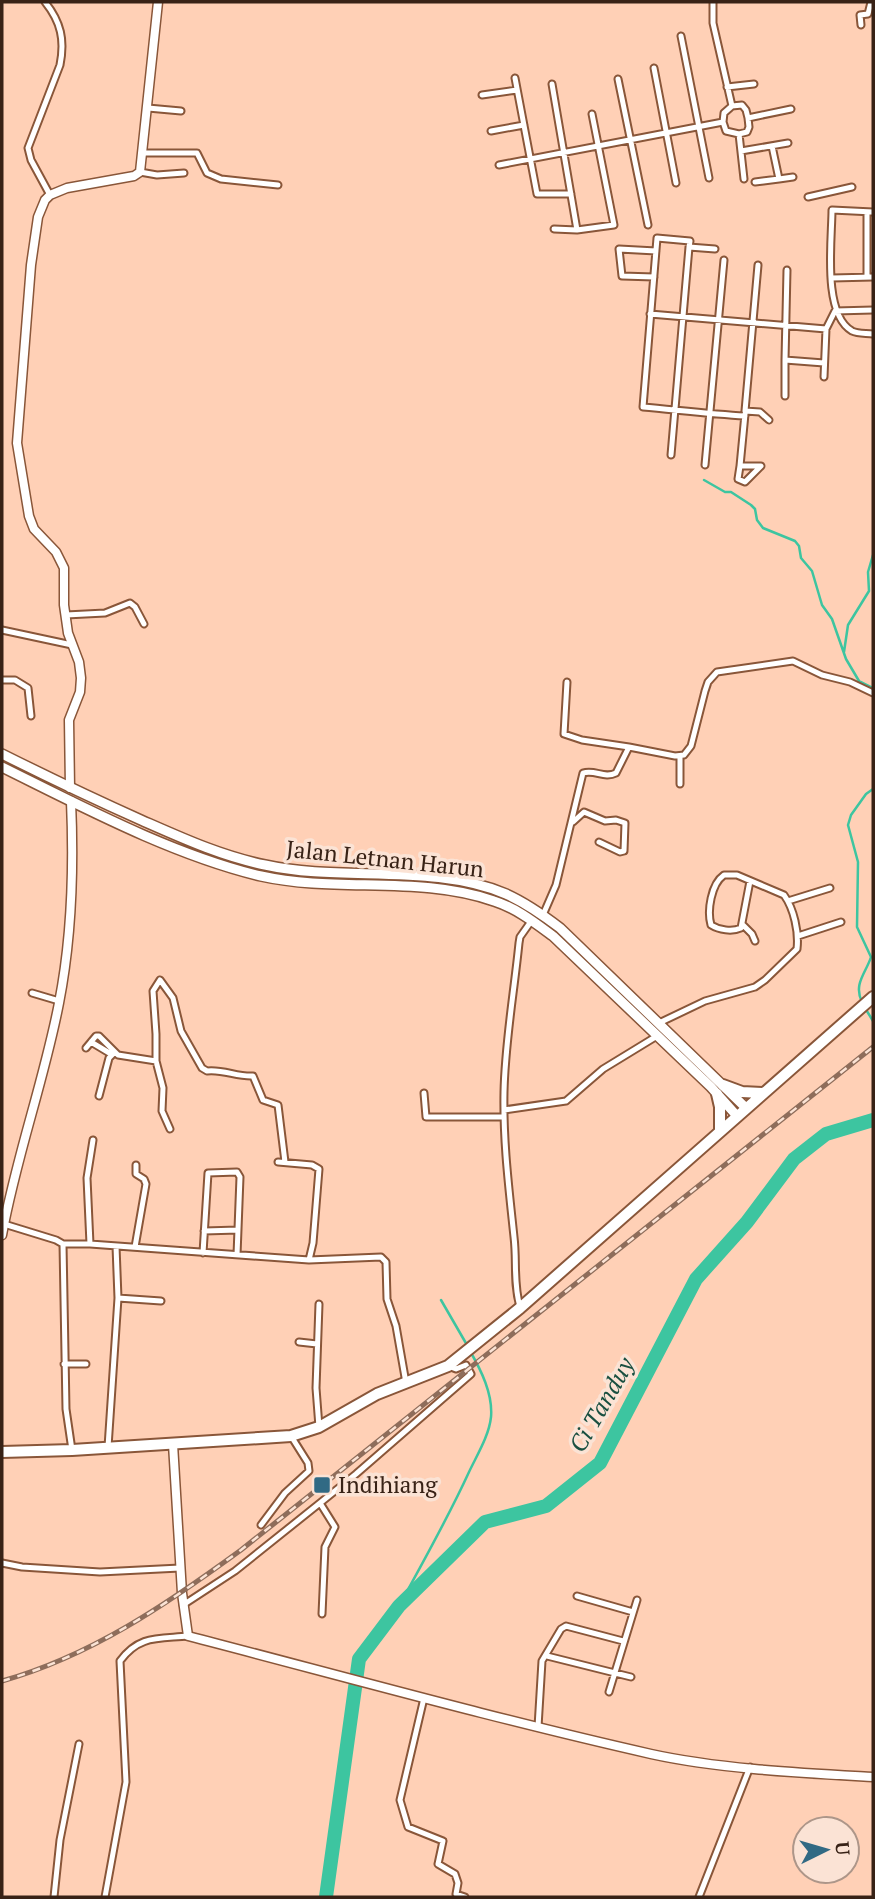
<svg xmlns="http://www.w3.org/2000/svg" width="875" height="1899" viewBox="0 0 875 1899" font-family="'PT Serif',serif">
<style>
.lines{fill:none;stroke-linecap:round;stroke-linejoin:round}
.stream{stroke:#3dc5a0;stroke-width:2.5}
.river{stroke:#3dc5a0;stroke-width:14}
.street-casing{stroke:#895639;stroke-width:9}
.secondary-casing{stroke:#895639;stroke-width:11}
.primary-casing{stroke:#895639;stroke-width:12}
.highway-casing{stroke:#895639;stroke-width:14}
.street{stroke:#fff;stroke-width:5}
.secondary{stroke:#fff;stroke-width:8}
.primary{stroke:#fff;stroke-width:9}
.highway{stroke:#fff;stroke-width:10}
.rail-casing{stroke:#8e6d5b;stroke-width:5}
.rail{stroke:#fbe3d5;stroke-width:2.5;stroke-dasharray:8;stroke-linecap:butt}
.poi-dot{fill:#316a84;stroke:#fbe3d5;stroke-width:2.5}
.labels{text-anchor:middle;stroke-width:7;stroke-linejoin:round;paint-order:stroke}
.street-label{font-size:23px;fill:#382216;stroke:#fbe3d5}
.poi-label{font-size:23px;fill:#382216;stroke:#fbe3d5;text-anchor:start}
.water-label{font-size:24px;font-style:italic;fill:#194f40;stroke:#fbe3d5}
</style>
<rect width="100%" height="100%" fill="#ffd0b6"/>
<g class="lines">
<!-- stream -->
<path class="stream" d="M704,480l21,12h6l20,13 4,4 2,11 6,8 32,13 4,5 2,12 11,13 10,34 10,14 14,40 13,22 14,7
M844,652l4,-27 21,-34 -1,-19 5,-17
M862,1002c-9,-18 4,-29 9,-45l-14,-30 1,-65 -10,-37 3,-10 15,-21 7,-5
M865,1008l8,13
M441,1300l26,45
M399,1606c24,-44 49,-88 70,-134 8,-17 20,-36 22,-55 2,-23 -10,-47 -21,-66"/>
<!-- river -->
<path class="river" d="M326,1897l33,-238 40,-53 86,-84 61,-16 54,-43 96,-184 51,-57 47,-63 32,-25 47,-14"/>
<defs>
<path id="street" d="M45,2c16,20 20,38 15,63l-32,83 3,12 19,35
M861,25l-1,-10 8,-1 3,-12
M681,36l28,142
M654,68l22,115
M515,78l22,116h34
M618,79l30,146
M552,84l25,146
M727,87l27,-3
M482,95l35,-5
M732,106l10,-1 4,5 2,8 43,-9
M148,108l33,3
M723,122l3,9 13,3 8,-2 2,-5 -1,-9
M491,131l33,-6
M739,134l5,45
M772,146l7,33 14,-2
M741,151l47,-8
M143,153h54l10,20 14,6 57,6
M499,165l224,-43 1,-9 8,-7 -19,-83v-21
M140,172l17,3 27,-2
M755,182l24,-3
M808,197l44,-10
M867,212v64
M873,212l-41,-2c0,29 -10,104 20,121 6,3 14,2 21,3
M554,229l23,1 37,-5 -22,-111
M689,247l26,2
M758,265l-13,146 15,1 9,8
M654,277l-32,-1 -3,-27 37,2
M832,278l41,-1
M650,314l176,15 9,-18 38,-1
M785,360l2,-90
M824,377l2,-48
M785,396v-36l39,3
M671,455c6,-69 12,-139 18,-208l1,-6 -33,-3 -14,169c34,3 68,7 102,9
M705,465l19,-205
M740,466l-2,13 7,3 16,-16h-21l5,-52
M66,615l39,-2 25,-10 5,4 9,17
M2,630l70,15
M2,680h13l13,8 3,28
M567,682l-3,52 18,6 47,7
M680,756v28
M573,822l11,-10 21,9 11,-1 9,3 -1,28 -4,1 -21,-10
M788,901l42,-13
M543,915l13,-30 27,-112c12,-4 21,6 33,0l13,-26 46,9 9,-1 7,-9 14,-55 3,-9 9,-10 76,-11 29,14 28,7 23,11
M743,925l9,9 3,7
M798,936l43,-14
M32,993l27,8
M659,1023l46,-22 50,-14 10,-7 32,-31c2,-17 -3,-40 -13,-54l-47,-20h-13c-13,9 -17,36 -13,50 8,5 21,7 30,3l9,-47
M91,1042l20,12
M86,1048l10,-12h3l19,19 38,6
M424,1093l2,24h78
M99,1096l10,-38 5,-5
M504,1110l62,-9 37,-32 54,-33
M170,1129l-8,-18 1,-23 -7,-27v-27l-3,-43 7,-11 13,18 8,33 21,37 5,3c16,-2 30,6 46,5l10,24 15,5 7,57
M278,1162l34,3 7,4 -6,74 -4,17
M4,1224l52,16 7,4h27l219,16 72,-3 5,5 1,37 9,27 10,57
M204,1231l34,-1
M63,1244l3,165 6,41
M90,1244l-3,-66 6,-38
M135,1247l11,-63 -2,-5 -8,-5v-9
M203,1253l5,-80 29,-1 3,5 -3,78
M118,1298l43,3
M319,1304l-3,84 3,39
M520,1307c-7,-24 -3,-46 -6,-70 -5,-48 -11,-95 -10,-145 1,-50 10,-99 15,-149l1,-6 12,-17
M299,1342l18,2
M64,1364h22
M108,1447l10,-149 -2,-52
M320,1503l36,-29 115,-100 -5,-9 -10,4 -8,-3
M261,1525l24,-32 24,-22 -1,-8 -17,-27
M2,1563l20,4 78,5 80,-4
M577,1596l56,16
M183,1605l52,-34 85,-68 15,24 -10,20 -3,67
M547,1656l84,21
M609,1692l28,-92
M424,1698l-24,102 8,27 35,14 -5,23 17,10 3,9 -2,11 9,3
M538,1727l4,-66 19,-32 5,-3 57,15
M54,1897l6,-57 19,-96
M105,1897l21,-115 -6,-121c19,-26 38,-22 68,-25
M699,1897l51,-130"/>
<path id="secondary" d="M70,788l-1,-68 11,-28 1,-14 -2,-16 -11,-29 -4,-28v-37l-8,-16 -22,-23 -5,-13 -12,-73 14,-178 7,-48 7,-17 5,-5 17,-7 67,-12 6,-4 18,-170
M2,1235c14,-78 42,-154 57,-232 13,-66 15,-134 12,-202
M173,1444l9,149 6,43c154,40 308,83 463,118 68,15 152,19 222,23"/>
<path id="primary" d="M2,754c46,23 92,45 139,66 41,18 80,36 124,45 76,17 169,-2 241,29 20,9 37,21 54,34l186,180
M2,767c81,40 171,88 259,109 76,17 159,-1 233,25 22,7 40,21 59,35l158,151 26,29"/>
<path id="highway" d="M723,1085l19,7 20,1
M717,1094l3,13v24
M2,1452l70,-2 219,-14 28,-9 58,-33 71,-28 72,-58 353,-311"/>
</defs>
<!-- street casing -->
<use href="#street" class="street-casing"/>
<!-- secondary casing -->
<use href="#secondary" class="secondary-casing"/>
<!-- primary casing -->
<use href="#primary" class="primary-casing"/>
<!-- highway casing -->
<use href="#highway" class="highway-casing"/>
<!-- street -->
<use href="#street" class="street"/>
<!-- secondary -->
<use href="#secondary" class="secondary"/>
<!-- primary -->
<use href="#primary" class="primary"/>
<!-- highway -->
<use href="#highway" class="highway"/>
<defs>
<path id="rail" d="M2,1681c89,-25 165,-77 239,-131l632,-503"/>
</defs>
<!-- rail casing -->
<use href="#rail" class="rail-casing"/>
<!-- rail -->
<use href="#rail" class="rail"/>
</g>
<!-- markers -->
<rect class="poi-dot" x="313" y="1476" width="18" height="18" rx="3.5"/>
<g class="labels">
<!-- street labels -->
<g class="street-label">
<text transform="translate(385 859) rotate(6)" y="8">Jalan Letnan Harun</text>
</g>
<!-- poi labels -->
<g class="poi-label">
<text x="338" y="1493">Indihiang</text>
</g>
<!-- water labels -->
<g class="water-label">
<text transform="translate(602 1405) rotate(-60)" y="8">Ci Tanduy</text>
</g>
</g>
<!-- border -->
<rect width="875" height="1899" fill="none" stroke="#382216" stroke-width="7"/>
<!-- north arrow -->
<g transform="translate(826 1850) rotate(85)"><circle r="33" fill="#fbe3d5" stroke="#ad9689" stroke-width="2"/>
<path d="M0-5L12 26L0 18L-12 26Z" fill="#316a84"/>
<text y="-10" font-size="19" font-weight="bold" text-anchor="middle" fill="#382216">U</text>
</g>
</svg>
